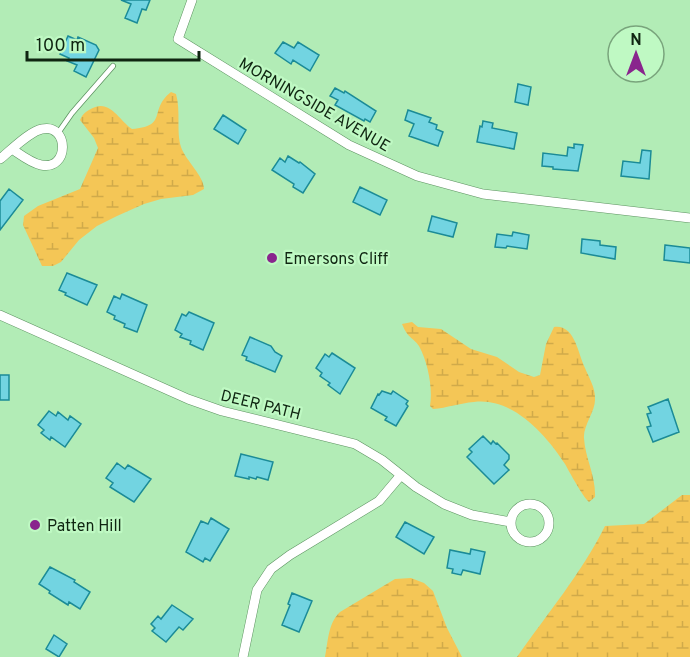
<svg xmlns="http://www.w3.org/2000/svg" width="690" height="657" viewBox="0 0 690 657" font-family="Overpass,sans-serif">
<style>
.wetland{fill:url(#wetland-marsh)}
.building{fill:#72d4e1;stroke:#1b8b97;stroke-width:1.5}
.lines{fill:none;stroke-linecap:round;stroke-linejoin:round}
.service-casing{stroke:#5d9361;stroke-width:6}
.minor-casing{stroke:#5d9361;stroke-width:10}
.service{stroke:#fff;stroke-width:4.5}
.minor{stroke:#fff;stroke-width:9}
.poi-dot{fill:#89258d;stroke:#bff9c3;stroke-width:2}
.labels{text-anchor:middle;stroke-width:4.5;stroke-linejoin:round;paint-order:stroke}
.street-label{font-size:16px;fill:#0f2511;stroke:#bff9c3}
.poi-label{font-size:16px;fill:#0f2511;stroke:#bff9c3;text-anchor:start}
</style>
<defs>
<pattern id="wetland-marsh" width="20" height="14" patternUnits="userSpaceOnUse" patternTransform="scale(1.5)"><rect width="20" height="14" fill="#f4c656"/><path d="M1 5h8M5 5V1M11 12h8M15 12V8" fill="none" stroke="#d0aa4a"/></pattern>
</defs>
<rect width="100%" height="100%" fill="#b2ecb6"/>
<!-- wetland -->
<path class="wetland" d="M171,92l5,2c5,17 0,38 5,53 5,14 23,29 23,42l-11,6 -32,4 -17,5 -27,12 -20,10 -18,14 -18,22 -8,4h-11l-19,-41 1,-9 14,-10 42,-17 18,-41 -4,-10 -14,-18c3,-6 4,-7 9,-10 20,-13 28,8 43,19 37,-3 16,-19 39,-37z
M412,322l6,5 23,2 30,20 26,8 22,15 15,5 6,-2 6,-31 8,-17c21,-3 24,27 31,41 4,10 10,19 10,30 1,13 -12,27 -11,40 1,20 12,38 11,59l-6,5c-6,-5 -19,-29 -24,-38 -19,-29 -52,-67 -91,-62 -14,1 -27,6 -41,7l-3,-3c3,-18 -2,-43 -11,-60 -6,-9 -11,-7 -17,-22z
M682,495h8v162h-173c30,-43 64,-83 88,-131l39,-2z
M411,578l13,5 9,8 14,37 15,29h-137c3,-15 3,-34 15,-45l55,-33z"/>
<!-- building -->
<path class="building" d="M121,0h29l-4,10 -4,-1 -5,14 -12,-5 6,-14z
M68,36l9,4 1,-3 18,8 3,5 -13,27 -12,-6 3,-6 -10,-4 2,-3 -9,-4z
M283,42l11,6 4,-6 21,13 -9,16 -17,-11 -2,4 -16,-11z
M518,84l13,3 -3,18 -13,-3z
M335,88l9,5 1,-2 31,20 -6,11 -5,-3 -1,2 -29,-16 3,-5 -8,-4z
M408,110l23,8 -2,4 8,3 -1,4 7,3 -5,14 -29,-10 5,-12 -9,-4z
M223,115l23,15 -8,14 -24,-15z
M483,121l10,2 -1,5 25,5 -3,16 -37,-7 3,-16 2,1z
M574,144l9,1 -5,26 -25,-2v-2l-11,-1 1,-13 24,3 1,-9 6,1z
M642,150l9,1 -2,28 -28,-3 2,-15 17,2z
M288,156l11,7 1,-1 15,12 -12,19 -10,-6 1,-3 -22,-14 8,-12 5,4z
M360,187l27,13 -7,15 -27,-13z
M9,189l14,11 -23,30v-29z
M432,216l25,7 -4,14 -25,-6z
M513,232l16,3 -2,14 -20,-3 -1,2 -11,-1 2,-13 15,2z
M582,239l18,2v4l16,2 -1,12 -34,-6z
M665,245l25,3v15l-26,-3z
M67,273l30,12 -10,20 -22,-10 1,-2 -7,-3z
M122,294l25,11 -10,27 -13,-5 1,-3 -11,-5 1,-3 -8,-4 7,-16 6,3z
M189,312l25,11 -11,27 -13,-6 1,-3 -11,-4 2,-3 -7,-4 7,-16 4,2z
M250,337l21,9 4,6 7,4 -7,16 -29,-12 1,-3 -5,-2z
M332,353l23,15 -15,26 -12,-9 2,-2 -10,-7 2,-3 -6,-5 9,-14 4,3z
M0,375h9v25h-9z
M382,391l9,3 2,-3 15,10 -2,3 2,2 -12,20 -11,-6 2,-3 -16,-9 7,-14 1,1z
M668,399l11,33 -26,10 -6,-15 4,-1 -4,-12 4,-1 -3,-6z
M49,411l7,5 2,-4 10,8 2,-4 11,8 -16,23 -14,-10 -1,3 -9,-7 3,-3 -6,-5z
M483,436l8,8 2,-3 3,3 1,-1 12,12v4l-5,6 5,5 -15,14 -27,-27 5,-5 -3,-3z
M241,454l32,8 -5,18 -11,-3 -1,2 -7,-2v2l-14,-3z
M117,463l8,6 3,-4 23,14 -17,23 -24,-15 3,-4 -7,-5z
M211,518l18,11 -19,32 -5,-3 -2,4 -17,-10 15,-31 7,3z
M405,522l29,15 -10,17 -28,-17z
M471,549l14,3 -5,22 -17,-4 -2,5 -9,-2 1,-4 -6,-1 3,-18 20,4z
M50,567l25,13 -1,2 16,10 -10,17 -11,-7 -1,3 -19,-12 1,-2 -11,-7z
M292,593l20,8 -13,31 -17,-7 8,-20 -2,-1z
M172,605l21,14 -10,11 -4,-3 -13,15 -14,-11 3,-3 -4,-4 7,-8 3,3z
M54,635l13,9 -8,13 -13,-8z"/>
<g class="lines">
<defs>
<path id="service" d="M58,133l14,-20 41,-47"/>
<path id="minor" d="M192,0l-14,39 171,106 68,31 66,18 207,24
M0,159c10,-8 30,-28 42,-30 27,-6 28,42 -1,36 -10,-2 -20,-10 -29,-16
M0,315l188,84 34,12 133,33 27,16 34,27 28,17 28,11 39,7
M511 523a19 19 0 1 1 38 0a19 19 0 1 1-38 0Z
M243,657l14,-67 14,-21 19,-14 89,-54 22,-26"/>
</defs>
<!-- service casing -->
<use href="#service" class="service-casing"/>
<!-- minor casing -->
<use href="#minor" class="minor-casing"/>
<!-- service -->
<use href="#service" class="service"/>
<!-- minor -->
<use href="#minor" class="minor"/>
</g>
<!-- markers -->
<g class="poi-dot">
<circle cx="272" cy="258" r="6"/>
<circle cx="35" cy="525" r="6"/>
</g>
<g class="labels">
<!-- street labels -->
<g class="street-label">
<text transform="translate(315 104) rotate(30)" y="6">MORNINGSIDE AVENUE</text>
<text transform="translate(261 404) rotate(14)" y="6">DEER PATH</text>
</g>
<!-- poi labels -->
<g class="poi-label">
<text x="284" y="264">Emersons Cliff</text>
<text x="47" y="531">Patten Hill</text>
</g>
</g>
<!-- north arrow -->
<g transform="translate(636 54)"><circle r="28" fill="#bff9c3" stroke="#79a47c" stroke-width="1.5"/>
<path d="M0-4.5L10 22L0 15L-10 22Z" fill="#89258d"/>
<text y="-9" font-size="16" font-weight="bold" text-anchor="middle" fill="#0f2511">N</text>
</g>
<!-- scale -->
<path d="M27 51v9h172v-9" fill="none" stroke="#0f2511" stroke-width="3"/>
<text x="36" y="51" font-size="18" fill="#0f2511" stroke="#bff9c3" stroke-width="4.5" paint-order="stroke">100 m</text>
</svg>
